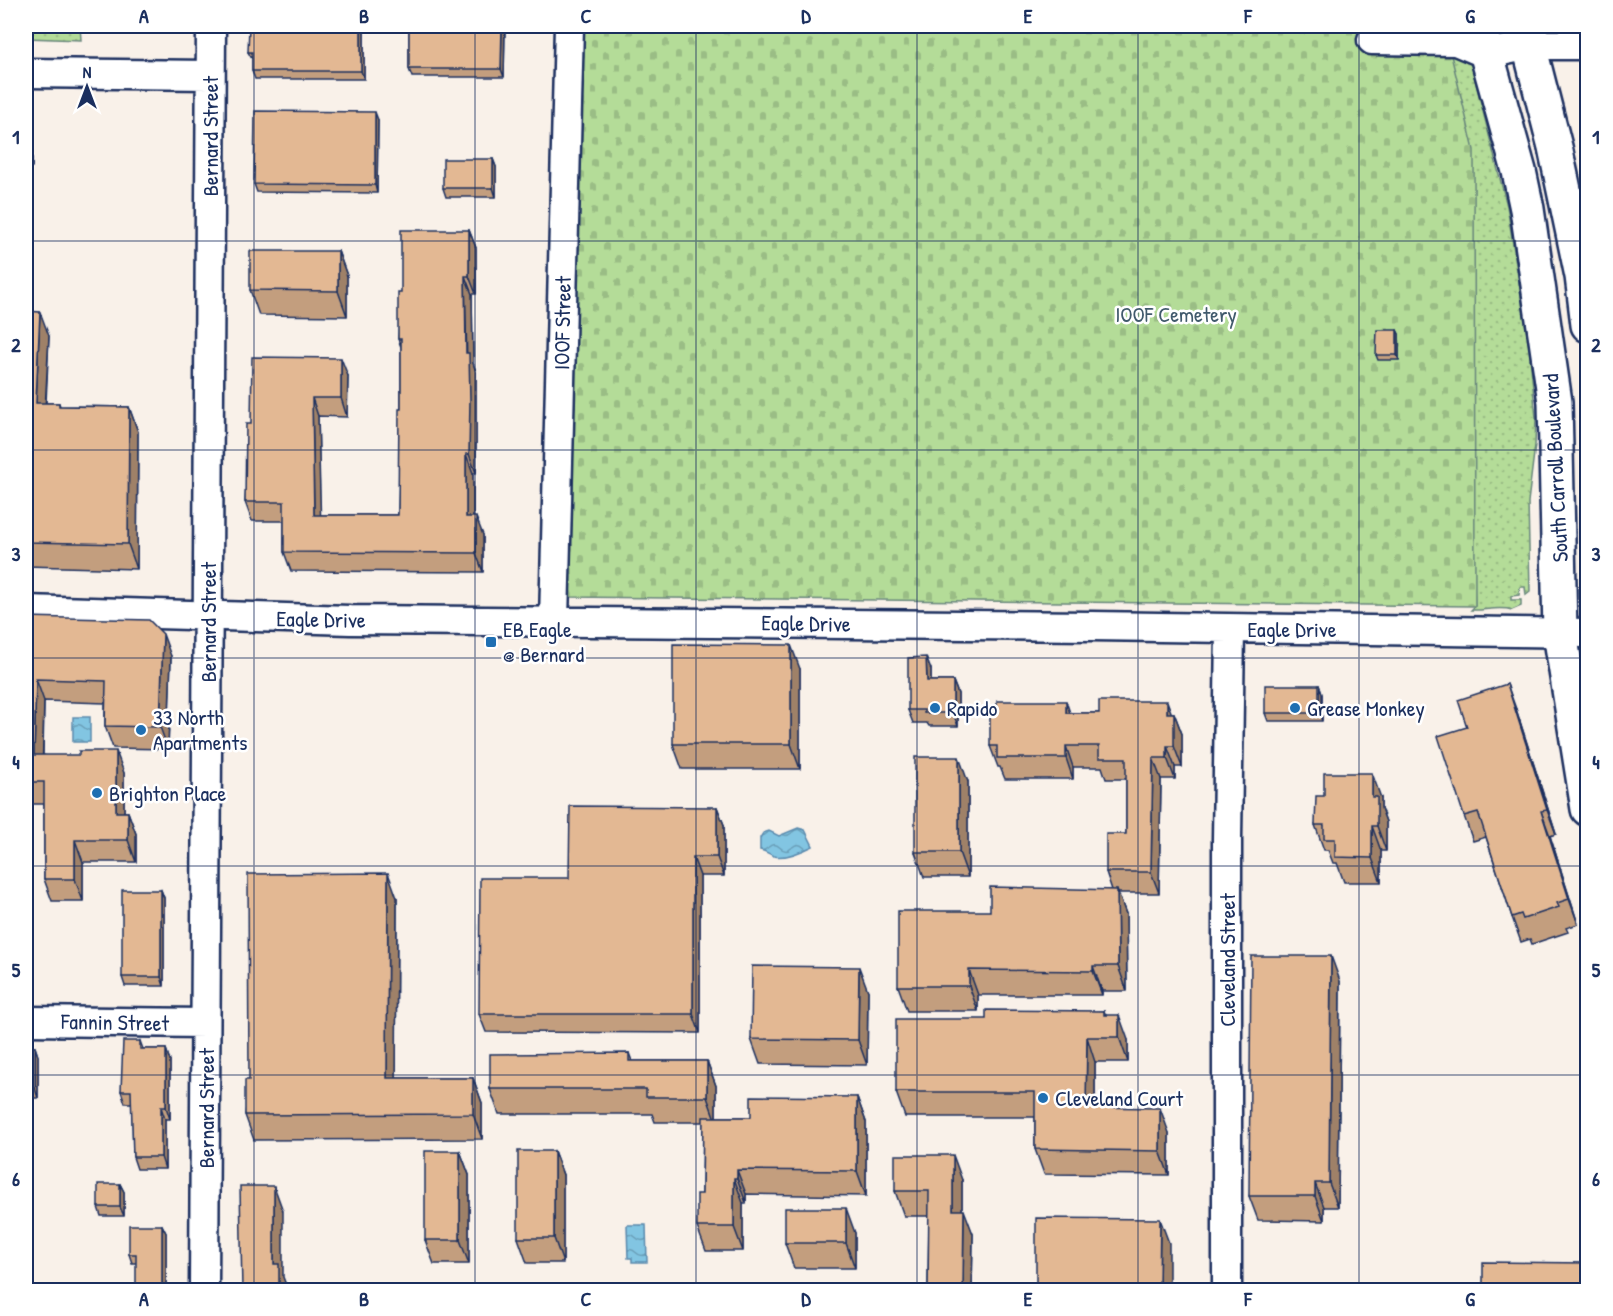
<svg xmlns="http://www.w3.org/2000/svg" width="1613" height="1316" viewBox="0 0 1613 1316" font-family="'Patrick Hand',sans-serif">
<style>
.grass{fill:url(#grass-dots);stroke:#68867b;stroke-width:1.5}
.cemetery{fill:url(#cemetery-stones);stroke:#68867b;stroke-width:1.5}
.water{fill:url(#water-waves);stroke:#5989ad;stroke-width:1.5}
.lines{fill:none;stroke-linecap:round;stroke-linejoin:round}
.minor-casing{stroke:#1b2f5e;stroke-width:33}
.major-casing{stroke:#1b2f5e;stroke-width:38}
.minor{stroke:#fff;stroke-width:28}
.major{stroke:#fff;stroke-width:33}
.wall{fill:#c39e7e;stroke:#1b2f5e;stroke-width:1.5}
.shaded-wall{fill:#9f8167;stroke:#1b2f5e;stroke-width:1.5}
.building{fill:#e3b893;stroke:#1b2f5e;stroke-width:1.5}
.grid{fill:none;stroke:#1b2f5e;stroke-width:1.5;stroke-opacity:0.55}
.poi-dot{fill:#1f6fb2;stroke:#fff;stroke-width:2}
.labels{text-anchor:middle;stroke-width:5;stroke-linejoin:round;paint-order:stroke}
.street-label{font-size:22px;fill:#1b2f5e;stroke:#fff}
.park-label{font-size:22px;fill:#415a6c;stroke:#fff}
.poi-label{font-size:22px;fill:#1b2f5e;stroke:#fff;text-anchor:start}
.neatline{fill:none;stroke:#1b2f5e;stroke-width:2}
.grid-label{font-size:20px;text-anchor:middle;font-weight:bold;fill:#1b2f5e}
</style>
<defs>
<pattern id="grass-dots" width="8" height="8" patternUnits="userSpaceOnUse" patternTransform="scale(1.5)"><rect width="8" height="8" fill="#b4dc98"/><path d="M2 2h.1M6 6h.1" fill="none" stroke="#9abd85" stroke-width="1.8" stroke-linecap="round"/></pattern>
<pattern id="cemetery-stones" width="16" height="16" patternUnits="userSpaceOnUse" patternTransform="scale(1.5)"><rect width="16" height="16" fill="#b4dc98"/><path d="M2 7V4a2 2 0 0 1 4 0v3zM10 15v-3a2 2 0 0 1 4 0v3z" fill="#9abd85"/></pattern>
<pattern id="water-waves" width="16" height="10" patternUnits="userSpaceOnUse" patternTransform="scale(1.5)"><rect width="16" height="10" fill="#82c5e2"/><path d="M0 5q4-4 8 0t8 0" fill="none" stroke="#6aa0ba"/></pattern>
</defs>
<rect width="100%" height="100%" fill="#f9f1e9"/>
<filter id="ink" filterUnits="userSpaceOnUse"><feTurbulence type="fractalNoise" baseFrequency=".0167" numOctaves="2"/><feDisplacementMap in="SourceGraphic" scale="12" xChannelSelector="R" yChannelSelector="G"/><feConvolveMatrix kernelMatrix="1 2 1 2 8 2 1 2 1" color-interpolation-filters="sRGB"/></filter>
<g filter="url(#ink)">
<!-- grass -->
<path class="grass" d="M26,26h54l1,14 -55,-2z
M1451,55l14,2 5,3 37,146 22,141 7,71 -1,27 -7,57 2,90 -4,3 -1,-8h-5l-1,8 -8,1v4h10v6l-9,4c-13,-4 -27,1 -41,0l4,-4z"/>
<!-- cemetery -->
<path class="cemetery" d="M579,26h823l-2,29h51l23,95 1,456 -907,-9z"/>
<!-- water -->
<path class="water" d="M73,717h17v25h-17z
M798,828l7,2 8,16c-10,5 -27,13 -39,10 -5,-2 -8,-5 -14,-6v-12l3,-5 6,-2 10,5z
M627,1225h19l1,37h-15v-4h-4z"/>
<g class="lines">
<defs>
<path id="minor" d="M1372,40l84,1 31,13 43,-9h58
M26,73l184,2
M26,610l324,10 742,6 496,7
M554,621l15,-595
M26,1021l179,2
M204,1290l7,-1264
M1227,1290v-450l3,-211"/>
<path id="major" d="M1479,26l40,145 8,38 28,193 5,231 28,176
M1524,26l31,121 27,129 6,49"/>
</defs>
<!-- minor casing -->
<use href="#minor" class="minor-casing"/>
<!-- major casing -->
<use href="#major" class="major-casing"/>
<!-- minor -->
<use href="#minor" class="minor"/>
<!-- major -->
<use href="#major" class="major"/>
</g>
<!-- wall -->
<path class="wall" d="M364,26v53h-109l-3,-8v-12l-4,-7z
M409,26h96l-1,51h-92l-3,-8z
M26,114l7,8 -1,45h-6z
M378,120l-1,73 -120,-1 -3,-8z
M493,159l3,8v30h-50l-3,-9z
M469,230l7,18v46h-4l1,69 3,9v101h-3v44l10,18v37l-192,-1 -7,-19v-31h-32l-7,-19 6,-78 97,-48 -1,41 -29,-1 2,99h78l3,-106v-62l-3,-8 3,-47z
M338,251l9,25v40l-88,-1 -9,-25z
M26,311l23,25 -3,67h13l1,3 69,1 9,25 -1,137 -111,-3z
M1397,330l2,4v26h-21l-2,-5z
M26,617l145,39 -3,93 -55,-1 -8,-22v-23l-61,-2 -1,54 81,18v39h4l8,22v28h-53v39h-31l-8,-22v-75h-18z
M800,669v100h-118l-9,-25z
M931,670v11h22l5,13v32h-29l-2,-3h-14l-5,-13z
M1319,685l3,9v27h-54l-3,-8z
M1516,709l40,125 -6,2 28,88 -12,4 2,4 -36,12 -2,-5 -9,3 -9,-25 -26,-80 -13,4 -9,-25 3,-89z
M1070,713h104l8,21v33h-7v12h-14l-2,114h-41l8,21 1,77h-25v4h-124v16h-71l-9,-25 92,-75 122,-21 -6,-18 20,-38v-55h-20l-4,-12h-29v12h-68l-5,-12h-2l-8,-21z
M968,782v95h-44l-9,-25z
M1381,798v10l5,14v29h-5v31h-37l-7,-19h-4l-5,-13h-4l-9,-25z
M717,807l7,18v51h-24v157l-214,-1 -7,-18 90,-136z
M161,890l3,8v88h-39l-3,-9z
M397,898l-1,180h77l9,25v36l-228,1 -9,-25 4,-35z
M1340,981l-2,226h-14v14l-66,-1 -9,-24z
M868,991l-1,74 -107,-1 -9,-25z
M1104,1011l2,4 22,25v22h-33v45l74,26v42l-125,-1 -9,-25v-32h-130l-9,-25 90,-73z
M140,1041l3,8h23l4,12v58h-5v50h-28l-4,-12 -1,-54h-7l-4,-12z
M26,1047h9l3,9v42h-12z
M629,1053l3,8h75l9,25v31h35l106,-20 9,25v74l-120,-2v9h-3v48h-37l-9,-24 5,-33 1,-72h-48l-3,-8h-153l-9,-25z
M460,1151l9,24v89h-35l-9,-24z
M554,1151l9,24v88h-36l-9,-25z
M962,1180v30l11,24 -1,56h-44l1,-74h-25l-9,-25z
M120,1184l4,8v24h-23l-3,-9z
M162,1225l4,8v57l-30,-27h-4l-3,-9z
M855,1233v35h-61l-9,-25z"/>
<!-- shaded-wall -->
<path class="shaded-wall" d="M361,26h3v53l-3,-8z
M502,26h3l-1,51 -3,-8z
M375,112l3,8 -1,73 -2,-8z
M29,114l4,8 -1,45 -3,-9z
M493,159l3,8v30l-3,-9z
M469,230l7,18v46l-7,-18z
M338,251l9,25v40l-9,-25z
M465,276l7,18 1,69 3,9v101l-7,-19z
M40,312l9,24 -5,92 -8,-25z
M1397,330l2,4v26l-2,-5z
M341,358l7,18 -1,41 -6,-19z
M312,398l6,18 3,117 -7,-18z
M129,407l9,25 -1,137 -9,-25z
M466,454l7,19v62l-7,-18z
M476,517l7,18v37l-7,-19z
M163,634l8,22 -3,93 -8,-22z
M791,645l9,24v100l-9,-25z
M926,657l5,13v24l-4,-13z
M36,679l8,22 -2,76 -8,-22z
M953,681l5,13v32l-5,-13z
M1507,684l9,25 40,125 -9,-24z
M1319,685l3,9v27l-3,-8z
M1066,701l7,21 -7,-9z
M1167,701l7,19v-7l8,21v33l-8,-21 -7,-33z
M1066,746l7,21v12l-7,-21z
M1167,746l8,21v12l-8,-21z
M116,751l8,22v61l-8,-22z
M959,757l9,25v95l-9,-25z
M1153,758l8,21 -2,114 -8,-21z
M1372,773l9,25v10l5,14v29l-9,-25 -5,-29z
M717,807l7,18v51l-7,-19z
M1541,811l9,25 28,88 -9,-25z
M128,812l8,22v28l-8,-22z
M1372,826l9,25v31l-9,-24z
M75,840l8,22v39l-8,-22z
M693,857l7,19v157l-7,-19z
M388,873l9,25 -1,205 -9,-25z
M161,890l3,8v88l-3,-9z
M1117,890l9,24 1,77 -9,-25z
M1331,956l9,25 -2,226 -9,-24z
M1093,966l9,25v4l-9,-24z
M859,967l9,24 -1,74 -9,-25z
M969,970l9,25v16l-9,-25z
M1119,1015l9,25v22l-9,-25z
M1087,1037l8,25v70l-9,-25z
M35,1047l3,9v42l-3,-9z
M166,1049l4,12v58l-4,-12z
M707,1061l9,25v36l-9,-25z
M473,1078l9,25v36l-9,-25z
M857,1097l9,25v74l-9,-25z
M161,1107l4,12v50l-4,-12z
M1160,1108l9,25v42l-9,-24z
M460,1151l9,24v89l-9,-24z
M554,1151l9,24v88l-9,-25z
M953,1155l9,25v54l-9,-24z
M737,1170l9,24v9l-9,-25z
M734,1178l9,25v48l-9,-24z
M1315,1183l9,24v14l-9,-25z
M120,1184l4,8v24l-4,-9z
M274,1186l9,25v66l5,13h-9l-5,-26z
M846,1208l9,25v35l-9,-25z
M964,1210l9,24 -1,56h-9z
M1160,1219l9,24v47h-10z
M162,1225l4,8v57h-4z"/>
<!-- building -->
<path class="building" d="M249,26h112v45h-109v-19h-4z
M409,26h93l-1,43h-92z
M255,111l120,1v73l-121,-1z
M26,114h3v44h-3z
M443,159h50v29h-50z
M401,230h68v46h-4l1,77h3l1,47 -1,54h-3v63h10v36l-192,-1v-50h-39l1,-78h5l1,-67 89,1v40h-29l2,117h84l1,-106h2v-70h-3v-47h3z
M250,251h88v40l-88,-1z
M26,311l14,1 -4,91h23v3l70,1 -1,137 -102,-2z
M1377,330h20v25h-21z
M26,617l123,3 14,14 -3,93 -55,-1 1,-45 -70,-2 -2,76h45v-4h37v61h12v28h-53v39h-31v-97h-18z
M673,644l118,1v99h-118z
M926,657l1,24h26v32h-29v-3h-16v-52z
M1507,684l40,126 -6,1 28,88 -12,4 2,4 -36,12 -2,-5 -9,3 -34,-105 -14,4 -26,-80 29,-9 -9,-27z
M1265,685h54v28h-54z
M997,701h69v12h33v-12h68v12h7v33h-7v12h-14l-2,114h-45v-38h20v-76h-27v-12h-33v12h-69v-12h-7v-33h7z
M915,757h44v95h-44z
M1324,773h48v24h5v29h-5v32l-37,-1v-18h-11v-14h-9l1,-29h8z
M570,806l147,1v50h-24v157h-214l1,-136h89z
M388,873l-1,205h86v36l-228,1v-35h4l-1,-206z
M990,887l127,3 1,76h-25v5l-124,-1v16h-71v-75h92z
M122,890h39v87h-39z
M1251,956h80l-2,227h-14v13h-66z
M752,966l107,1 -1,73 -107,-1z
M986,1010l118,1v4h15v22h-32l-1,70 74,1v43l-125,-2v-57h-139v-73h90z
M123,1041h17v8h26v58h-5v50h-28l-2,-66h-10z
M26,1047h9v42h-9z
M629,1053v8h78v36h-61v-8h-156v-35z
M751,1096l106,1v74l-120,-1v8h-3v49h-37v-33h5l1,-77h48z
M425,1151h35v89h-35z
M518,1151h36v87h-36z
M895,1155h58v55h11l-1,80h-35l1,-99h-34z
M98,1184h22v23h-22z
M240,1186h34v78h5v26h-37z
M785,1208h61v35h-61z
M1036,1218l124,1 -1,71h-123z
M129,1225h33v65h-26v-36h-7z
M1483,1262l104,1v27h-104z"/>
</g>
<!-- grid -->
<path class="grid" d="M254,26v1264M475,26v1264M696,26v1264M917,26v1264M1138,26v1264M1359,26v1264M26,241h1562M26,450h1562M26,658h1562M26,866h1562M26,1075h1562"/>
<!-- markers -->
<g class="poi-dot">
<rect x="485" y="636" width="12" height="12" rx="3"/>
<circle cx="935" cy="708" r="6"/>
<circle cx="1295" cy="708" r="6"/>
<circle cx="141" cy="730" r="6"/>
<circle cx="97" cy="793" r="6"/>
<circle cx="1043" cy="1098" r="6"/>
</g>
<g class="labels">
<!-- street labels -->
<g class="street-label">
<text transform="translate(210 136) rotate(-90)" y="8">Bernard Street</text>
<text transform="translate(562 323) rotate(-89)" y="8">IOOF Street</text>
<text transform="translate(1555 468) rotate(-93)" y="8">South Carroll Boulevard</text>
<text transform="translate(321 619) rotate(1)" y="8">Eagle Drive</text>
<text transform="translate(208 622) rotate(-90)" y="8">Bernard Street</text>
<text transform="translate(806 623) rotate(1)" y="8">Eagle Drive</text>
<text x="1292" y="637">Eagle Drive</text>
<text transform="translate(1227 960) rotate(-90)" y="8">Cleveland Street</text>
<text transform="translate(115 1022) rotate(1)" y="8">Fannin Street</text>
<text transform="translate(206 1108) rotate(-90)" y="8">Bernard Street</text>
</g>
<!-- park labels -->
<g class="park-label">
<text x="1176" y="322">IOOF Cemetery</text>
</g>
<!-- poi labels -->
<g class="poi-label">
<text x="503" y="637">EB Eagle<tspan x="503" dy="25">@ Bernard</tspan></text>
<text x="947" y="716">Rapido</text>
<text x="1307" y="716">Grease Monkey</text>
<text x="153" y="725">33 North<tspan x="153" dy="25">Apartments</tspan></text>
<text x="109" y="801">Brighton Place</text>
<text x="1055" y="1106">Cleveland Court</text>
</g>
</g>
<!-- margin -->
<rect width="1613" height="1316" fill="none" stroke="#fff" stroke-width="66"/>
<!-- north arrow -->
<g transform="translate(87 87)" stroke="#ffffff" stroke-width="4.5" paint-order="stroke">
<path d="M0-4.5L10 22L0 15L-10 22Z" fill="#1b2f5e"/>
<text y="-9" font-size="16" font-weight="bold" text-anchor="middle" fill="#1b2f5e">N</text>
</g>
<rect x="33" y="33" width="1547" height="1250" class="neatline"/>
<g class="grid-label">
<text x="144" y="23">A</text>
<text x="364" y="23">B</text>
<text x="586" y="23">C</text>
<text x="806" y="23">D</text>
<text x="1028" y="23">E</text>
<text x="1248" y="23">F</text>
<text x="1470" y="23">G</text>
<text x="16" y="144">1</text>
<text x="1596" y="144">1</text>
<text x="16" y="352">2</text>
<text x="1596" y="352">2</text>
<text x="16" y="561">3</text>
<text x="1596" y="561">3</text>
<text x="16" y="769">4</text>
<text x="1596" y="769">4</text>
<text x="16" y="977">5</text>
<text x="1596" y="977">5</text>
<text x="16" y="1186">6</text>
<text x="1596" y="1186">6</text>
<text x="144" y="1306">A</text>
<text x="364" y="1306">B</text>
<text x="586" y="1306">C</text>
<text x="806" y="1306">D</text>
<text x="1028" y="1306">E</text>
<text x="1248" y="1306">F</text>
<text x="1470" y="1306">G</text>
</g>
</svg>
